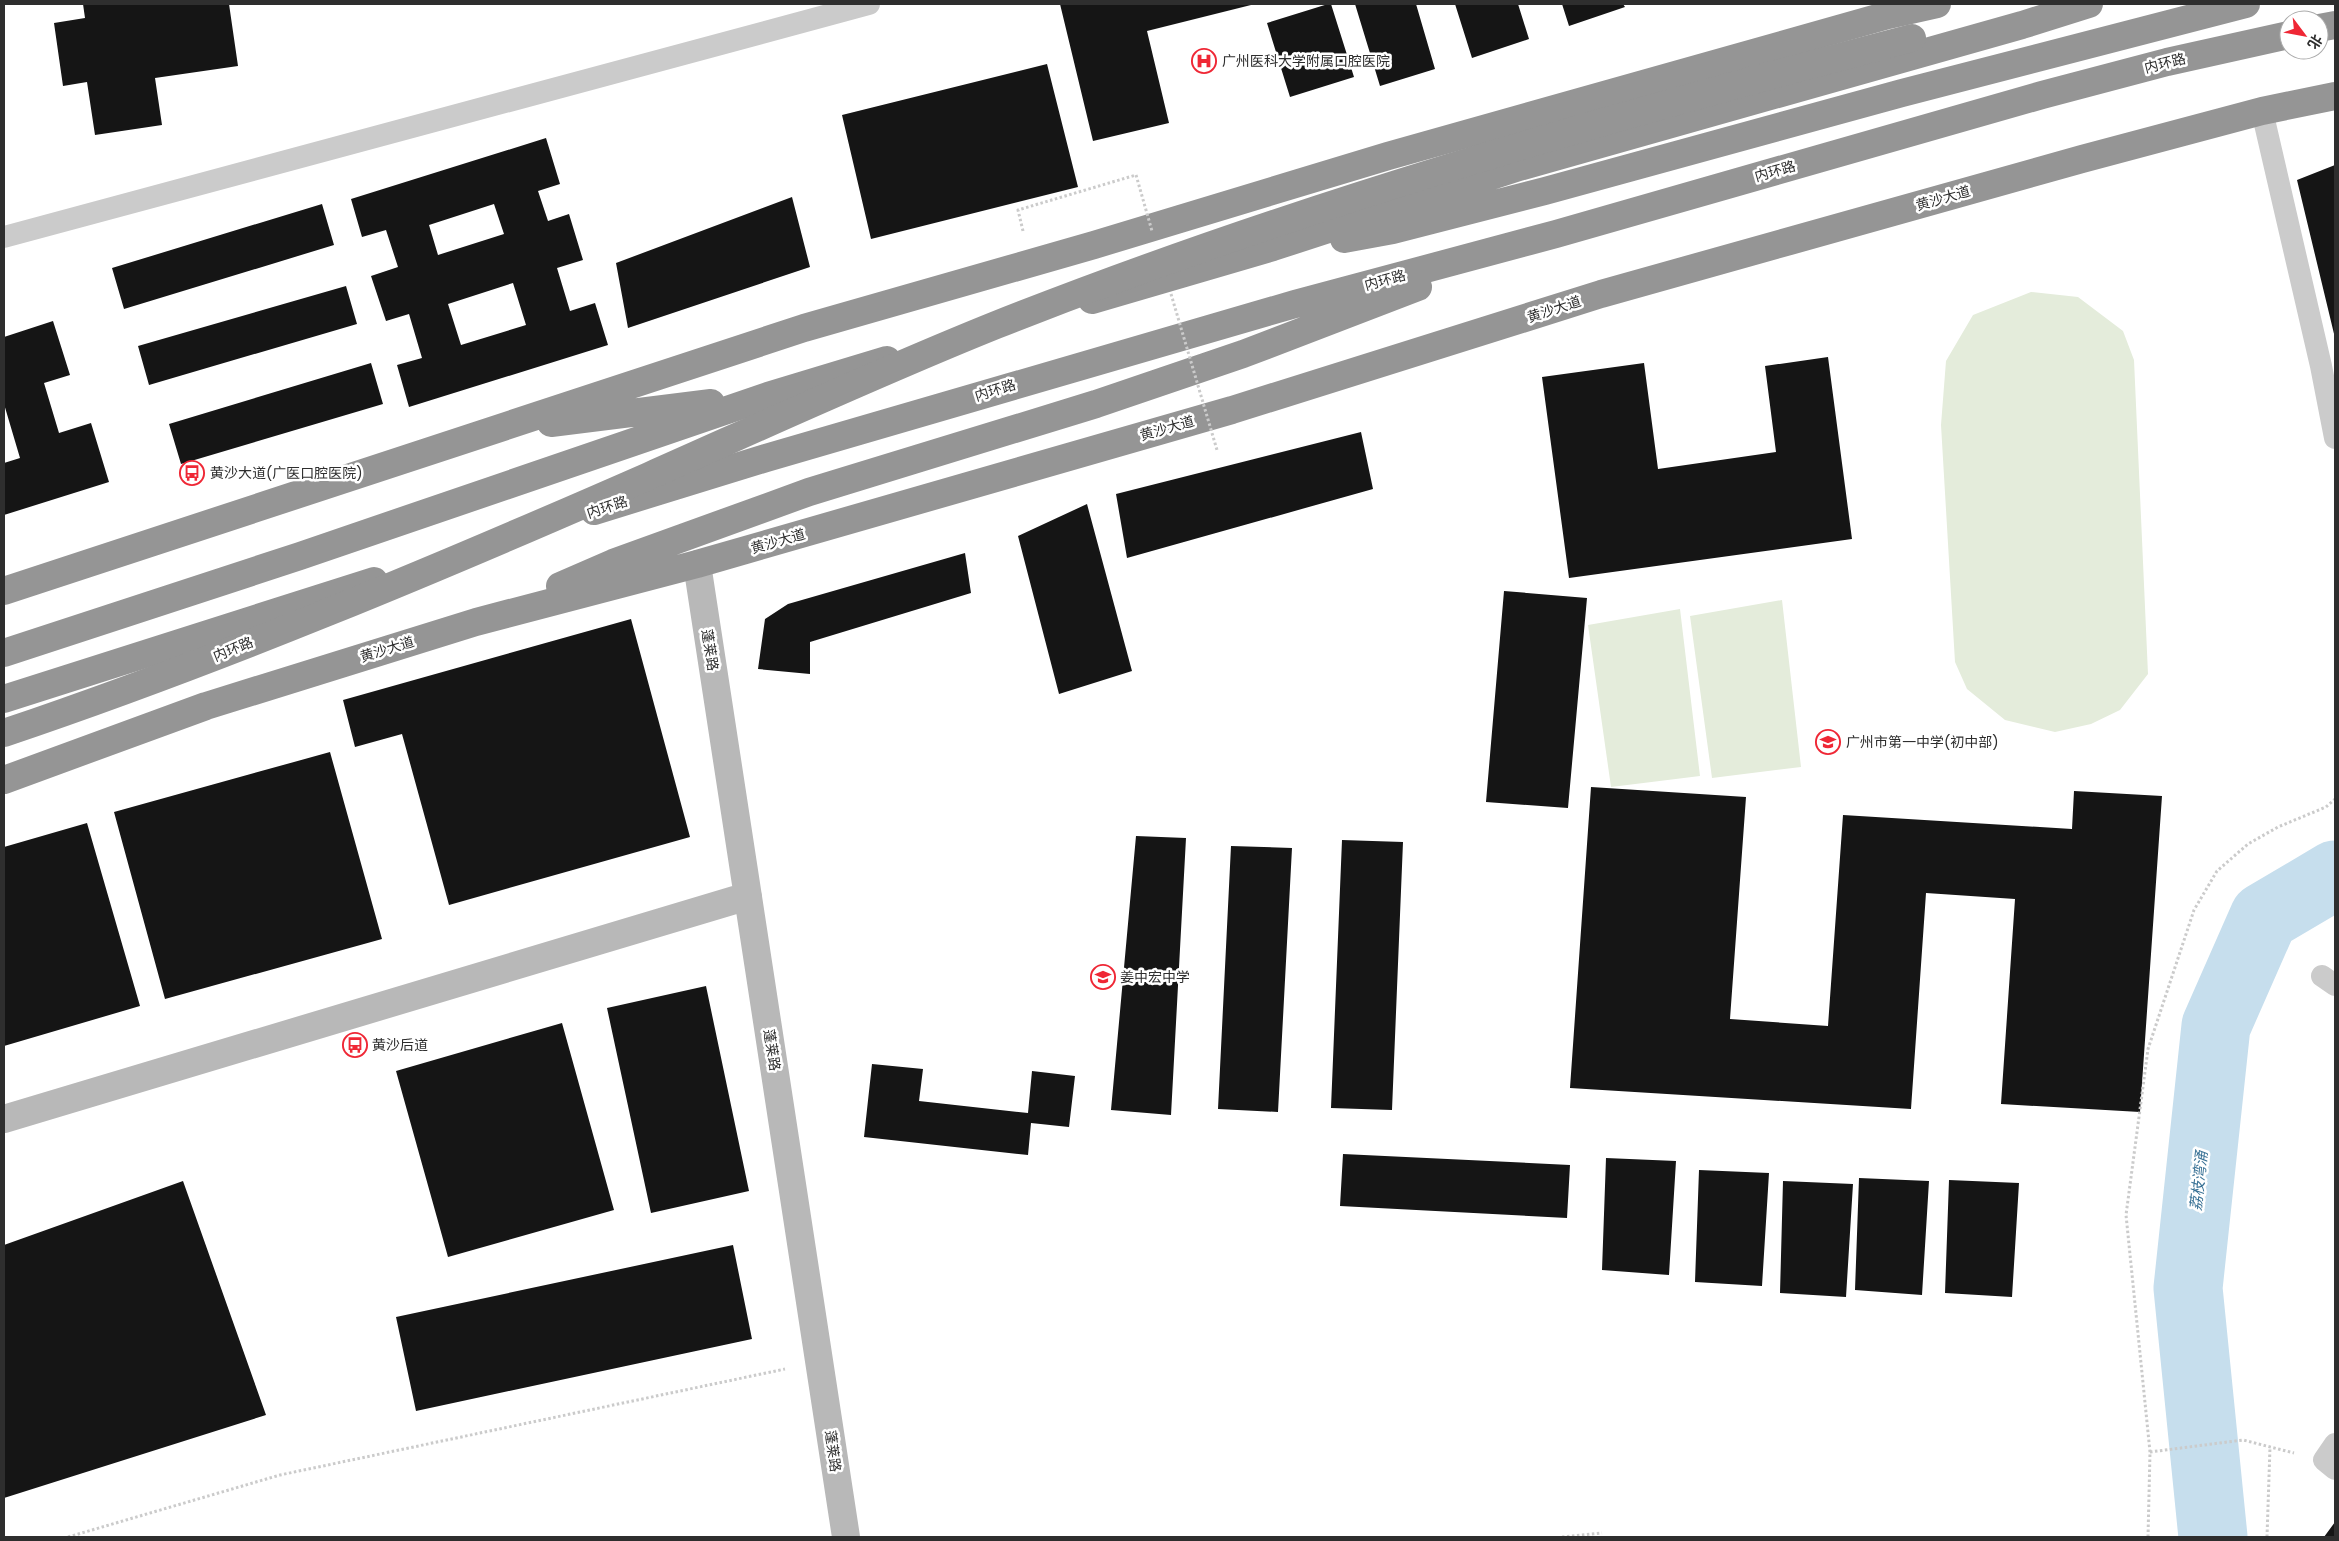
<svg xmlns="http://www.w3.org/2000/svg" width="2339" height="1541" viewBox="0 0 2339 1541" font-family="Poppins,'Noto Sans SC',sans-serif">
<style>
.green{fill:#e4ecdb}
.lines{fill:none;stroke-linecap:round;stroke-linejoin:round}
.river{stroke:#c6deed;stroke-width:69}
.building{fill:#151515;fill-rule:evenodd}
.path{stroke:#cbcbcb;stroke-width:3;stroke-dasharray:2.5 2.5;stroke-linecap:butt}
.lane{stroke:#cbcbcb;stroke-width:22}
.secondary{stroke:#b8b8b8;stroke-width:28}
.highway{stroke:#959595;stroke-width:28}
.path-bridge{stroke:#cbcbcb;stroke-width:3;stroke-dasharray:2.5 2.5;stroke-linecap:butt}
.highway-bridge{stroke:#959595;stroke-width:28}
.labels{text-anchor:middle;stroke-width:5;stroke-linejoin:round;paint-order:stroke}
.poi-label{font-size:14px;fill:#2e2e2e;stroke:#fff;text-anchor:start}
.street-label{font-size:14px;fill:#2e2e2e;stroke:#fff}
.water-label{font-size:15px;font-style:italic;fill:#387195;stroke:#fff}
</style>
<rect width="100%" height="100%" fill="#fff"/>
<!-- green -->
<path class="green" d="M2031,292l47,5 45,34 11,29 14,314 -28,36 -29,14 -36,8 -50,-12 -38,-31 -12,-27 -14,-237 5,-64 27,-46z
M1782,600l19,167 -89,11 -22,-162z
M1680,609l20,167 -89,11 -23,-162z"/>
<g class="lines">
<!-- river -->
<path class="river" d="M2213,1537l-25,-249 28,-262 48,-109 71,-42"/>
</g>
<!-- building -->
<path class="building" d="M83,4h146l9,62 -83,12 7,47 -67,10 -8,-53 -24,4 -9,-63 31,-5z
M1060,4h195l-108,27 22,92 -76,18z
M1328,4h3l23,73 -64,20 -23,-74z
M1355,4h61l19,65 -55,17z
M1455,4h63l11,35 -57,19z
M1562,4h61l2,3 -56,19z
M1047,64l31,123 -207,52 -29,-124z
M546,138l14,46 -22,7 10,30 21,-7 14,46 -26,8 13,43 25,-8 13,42 -199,62 -12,-42 25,-7 -13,-44 -23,7 -15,-45 27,-9 -12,-37 -24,7 -11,-38zM494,204l10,30 -66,21 -9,-30zM513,283l13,42 -65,20 -13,-41z
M2335,165v173l-38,-158z
M792,197l18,70 -182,61 -12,-65z
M322,204l12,41 -210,64 -12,-41z
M346,286l11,38 -208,61 -11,-39z
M53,321l17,54 -26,8 15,50 32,-10 18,59 -105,33v-52l16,-5 -16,-54v-67z
M1828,357l24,182 -283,39 -27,-201 102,-14 14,106 118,-17 -11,-86z
M371,363l12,41 -202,60 -12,-40z
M1361,432l12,57 -246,69 -11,-64z
M1087,504l45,167 -73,23 -41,-158z
M965,553l6,40 -161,49v32l-52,-5 7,-50 23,-15z
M1504,591l83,7 -19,210 -82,-6z
M631,619l59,218 -241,68 -47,-171 -47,13 -12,-47z
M330,752l52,187 -217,60 -51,-187z
M1591,787l155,10 -16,222 98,7 15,-211 229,14 2,-38 88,5 -22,316 -139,-8 14,-205 -89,-6 -15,216 -341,-21z
M87,823l53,183 -136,40v-199z
M1136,836l50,2 -15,277 -60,-5z
M1342,840l61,2 -11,268 -61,-2z
M1231,846l61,2 -14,264 -60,-3z
M706,986l43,205 -98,22 -44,-205z
M562,1023l52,187 -166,47 -52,-186z
M872,1064l51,5 -4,32 109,12 4,-42 43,5 -6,51 -38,-4 -3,32 -164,-18z
M1343,1154l227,11 -3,53 -227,-12z
M1606,1158l70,3 -7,114 -67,-5z
M1699,1170l70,3 -7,113 -67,-4z
M1859,1178l70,3 -7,114 -67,-5z
M1949,1180l70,3 -7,114 -67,-4z
M183,1181l83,234 -262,83v-253z
M1783,1181l70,3 -7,113 -66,-4z
M733,1245l19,94 -336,72 -20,-94z
M2335,1522v15h-11z"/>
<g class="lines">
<!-- path -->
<path class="path" d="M1023,231l-5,-21 118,-35
M2150,1452l93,-12 51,13
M68,1537l212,-62 505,-106
M1562,1537l40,-4
M2148,1537l2,-85 -24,-237 22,-166 46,-139 23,-39 31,-27 30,-17 48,-20 9,-8
M2267,1537l3,-90"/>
<!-- lane -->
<path class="lane" d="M2262,111l59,255 14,72
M4,237l865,-233
M2322,976l13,9
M2335,1444l-11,16 11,9"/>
<!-- secondary -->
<path class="secondary" d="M697,564l149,973
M4,1119l744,-223"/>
<!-- highway -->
<path class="highway" d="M2319,28l16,-3
M1344,239l49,-9 152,-39 357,-98 344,-89
M1092,300l181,-53 246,-80 503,-142 67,-21
M551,423l160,-20
M594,511l172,-53 529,-154 261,-70 486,-139 125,-33 122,-27
M560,586l53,-23 196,-71 287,-88 147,-50 175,-67
M4,591l800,-263 290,-83 294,-89 500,-141 49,-11
M4,653l296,-97 468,-160 119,-36
M4,699l370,-118
M4,780l202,-74 270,-84 221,-58 535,-154 369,-116 481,-135 180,-48 73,-15"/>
<!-- path-bridge -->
<path class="path-bridge" d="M1136,175l16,56
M1171,294l46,156"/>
<!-- highway-bridge -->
<path class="highway-bridge" d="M4,733c219,-74 433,-164 645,-257 115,-51 230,-104 347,-151 298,-118 606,-206 916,-287"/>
</g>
<!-- icons -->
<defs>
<symbol id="hospital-ring" viewBox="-11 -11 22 22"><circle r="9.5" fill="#fff" stroke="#ef2735" stroke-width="1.5"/><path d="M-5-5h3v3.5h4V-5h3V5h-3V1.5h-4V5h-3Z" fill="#ef2735"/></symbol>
<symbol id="bus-ring" viewBox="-11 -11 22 22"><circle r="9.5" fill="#fff" stroke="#ef2735" stroke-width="1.5"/><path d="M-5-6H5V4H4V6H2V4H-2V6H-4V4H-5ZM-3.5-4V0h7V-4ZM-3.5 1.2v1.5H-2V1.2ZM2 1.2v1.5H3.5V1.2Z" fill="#ef2735"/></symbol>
<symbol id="school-ring" viewBox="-11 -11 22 22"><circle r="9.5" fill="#fff" stroke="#ef2735" stroke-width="1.5"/><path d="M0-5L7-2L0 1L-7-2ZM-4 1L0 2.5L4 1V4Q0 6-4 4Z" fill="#ef2735"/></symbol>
</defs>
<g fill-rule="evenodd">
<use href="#hospital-ring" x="1190" y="47" width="28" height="28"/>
<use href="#bus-ring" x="178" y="459" width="28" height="28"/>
<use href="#school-ring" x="1814" y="728" width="28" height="28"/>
<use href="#school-ring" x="1089" y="963" width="28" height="28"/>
<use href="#bus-ring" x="341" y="1031" width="28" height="28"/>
</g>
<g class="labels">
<!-- poi labels -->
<g class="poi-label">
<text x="1222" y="66">广州医科大学附属口腔医院</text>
<text x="210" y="478">黄沙大道(广医口腔医院)</text>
<text x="1846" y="747">广州市第一中学(初中部)</text>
<text x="1120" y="982">姜中宏中学</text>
<text x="372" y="1050">黄沙后道</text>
</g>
<!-- street labels -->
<g class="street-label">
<text transform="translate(2165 63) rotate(-14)" y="5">内环路</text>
<text transform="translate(1775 171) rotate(-16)" y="5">内环路</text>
<text transform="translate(1943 198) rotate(-16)" y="5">黄沙大道</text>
<text transform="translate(1385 280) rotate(-15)" y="5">内环路</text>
<text transform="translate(1554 309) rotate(-18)" y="5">黄沙大道</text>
<text transform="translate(995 390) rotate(-17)" y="5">内环路</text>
<text transform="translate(1167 428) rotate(-16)" y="5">黄沙大道</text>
<text transform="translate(607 507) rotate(-18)" y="5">内环路</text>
<text transform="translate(778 541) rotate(-16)" y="5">黄沙大道</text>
<text transform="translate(233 649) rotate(-22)" y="5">内环路</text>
<text transform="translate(387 649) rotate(-17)" y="5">黄沙大道</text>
<text transform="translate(710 650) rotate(81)" y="5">蓬莱路</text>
<text transform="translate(772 1050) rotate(81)" y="5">蓬莱路</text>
<text transform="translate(833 1451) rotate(82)" y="5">蓬莱路</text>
</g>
<!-- water labels -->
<g class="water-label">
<text transform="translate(2199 1181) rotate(-84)" y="5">荔枝湾涌</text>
</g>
</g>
<!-- border -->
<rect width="2339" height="1541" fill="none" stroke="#2e2e2e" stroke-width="10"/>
<!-- north arrow -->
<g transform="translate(2304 35) rotate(122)"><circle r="24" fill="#ffffff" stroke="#ababab"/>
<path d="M0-4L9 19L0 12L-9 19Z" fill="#ef2735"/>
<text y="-8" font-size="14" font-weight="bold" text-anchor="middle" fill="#2e2e2e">北</text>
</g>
</svg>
